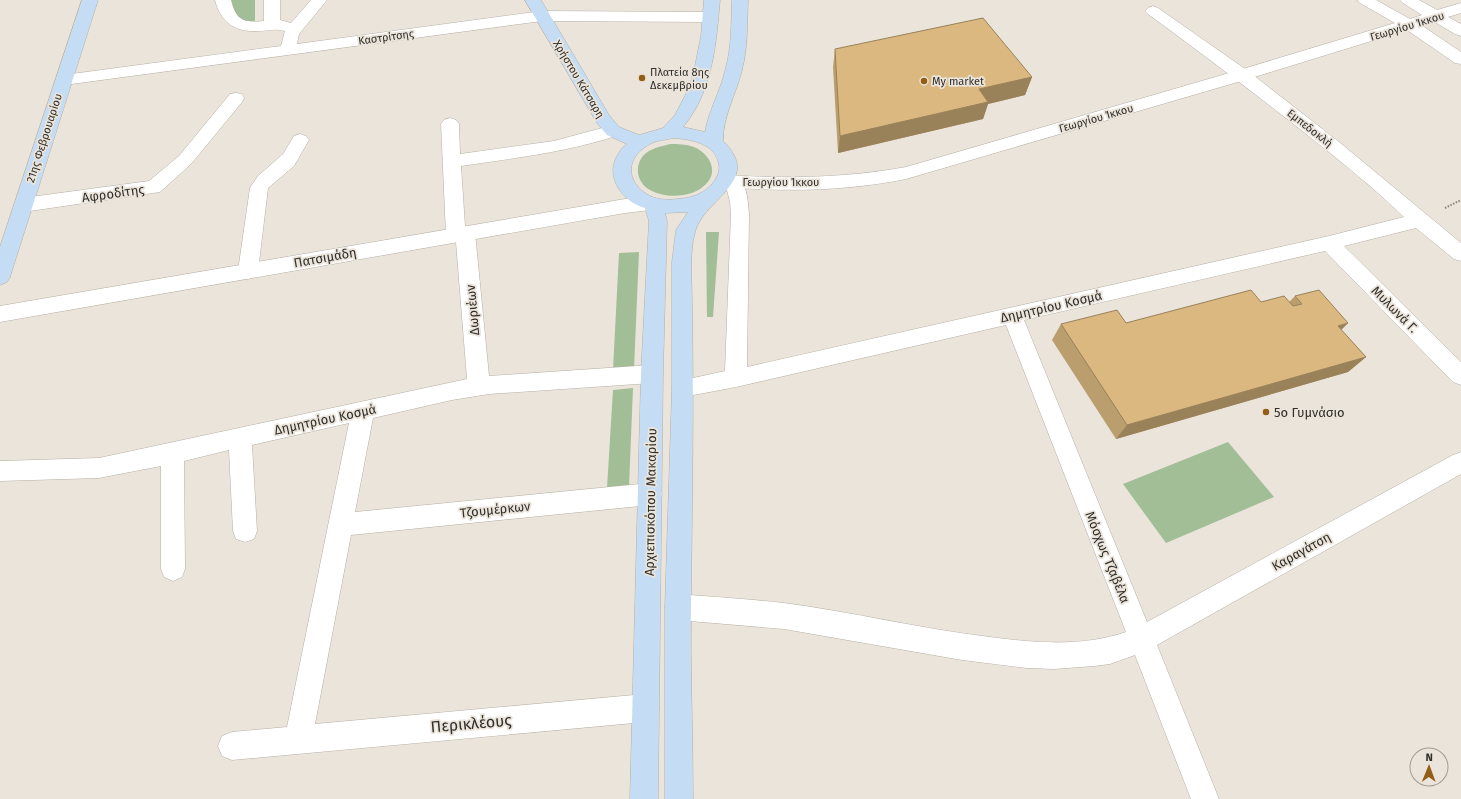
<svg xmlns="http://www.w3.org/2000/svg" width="1461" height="799" viewBox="0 0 1461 799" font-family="'Fira Sans',sans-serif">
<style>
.green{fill:#a1be96}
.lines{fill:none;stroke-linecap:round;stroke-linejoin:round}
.minor-casing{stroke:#b5afa4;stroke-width:1}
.tertiary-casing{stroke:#b5afa4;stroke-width:1}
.secondary-casing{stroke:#b5afa4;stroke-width:1}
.path{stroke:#89857e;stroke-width:2;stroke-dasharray:1.5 1.5;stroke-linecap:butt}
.minor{fill:#fff;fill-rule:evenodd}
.tertiary{fill:#fff;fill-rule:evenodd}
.secondary{fill:#c5dcf5;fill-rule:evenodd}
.wall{fill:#bb9e6e}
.shaded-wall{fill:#99815a}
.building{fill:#dab880;stroke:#99815a}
.poi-dot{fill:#935d15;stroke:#ebe4da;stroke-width:1.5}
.labels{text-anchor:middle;stroke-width:3.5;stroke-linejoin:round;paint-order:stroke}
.far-street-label{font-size:11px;fill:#312f2b;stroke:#ebe4da}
.far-poi-label{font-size:11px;fill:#312f2b;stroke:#ebe4da;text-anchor:start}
.street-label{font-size:13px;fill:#312f2b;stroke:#ebe4da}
.poi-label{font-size:13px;fill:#312f2b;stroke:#ebe4da;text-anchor:start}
.near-street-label{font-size:16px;fill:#312f2b;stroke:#ebe4da}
</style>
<rect width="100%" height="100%" fill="#ebe4da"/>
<!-- green -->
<path class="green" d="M229,0h26v23c-18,-1 -19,-9 -26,-23z
M670,144c8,0 16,0 24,3 14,6 25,22 13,36 -13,15 -41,16 -57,7 -16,-9 -16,-30 -1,-39 7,-4 14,-5 21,-7z
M706,232h13l-6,85h-6z
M639,252l-5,117 -21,1 6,-117z
M633,388l-4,98 -22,2 6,-98z
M1228,442l46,55 -108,46 -43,-59z"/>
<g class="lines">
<defs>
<path id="minor" d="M215,0h16c5,21 13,23 33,21v-21h16v20l11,3 20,-23h16l-28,34 -2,10 245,-33 168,1 5,2 3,3 -3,3 -5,2 -168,-1 -478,64 -6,-1 -2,-4 2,-4 6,-1 217,-29 4,-15c-12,-3 -18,0 -29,0 -22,1 -36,-10 -41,-31z
M1153,6l5,2 90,63 91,71 122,101v18l-7,-2 -38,-31 -72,18 117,116v23l-8,-3 -128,-131 -301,69 123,302 306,-167 8,-3v22l-304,171 62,154h-28l-56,-144 -25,9 -16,2 -40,3 -27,-1 -65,-8 -178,-31 -106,-9 -9,-4 -4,-9 4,-9 9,-4c35,3 71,5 106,9 69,9 137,26 206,34 45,6 93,10 136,-5l-120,-307 -270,62 -53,10 -8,-3 -3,-6 3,-6 50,-11 6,-157 -1,-12 -5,-20 3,-5 6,-1 6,1c7,11 8,25 9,37l-2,153 582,-131 75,-19c-31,-30 -65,-57 -99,-84 -52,-41 -104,-80 -157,-119l-3,-3 3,-3z
M236,93l6,1 2,4 -2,4 -51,62 -31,28 -137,20 -7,-2 -2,-5 2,-5 7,-2 126,-17 30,-25 51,-62z
M450,118l6,2 3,4 1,30 94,-13 59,-16 6,2 3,4 -3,4c-51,17 -104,23 -158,31l4,60 7,2 3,5 14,143 163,-11 8,3 3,6 -3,6 -8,3 -163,11 -37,6 -79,18 -18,94 295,-29 8,3 4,8 -4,8 -8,3 -299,30 -36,189 330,-30 10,4 4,10 -4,10 -10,4 -413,38 -10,-4 -4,-10 4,-10 10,-4 55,-5 62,-304 -97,22 5,86 -3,8 -9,3 -9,-3 -3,-8 -4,-81 -45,11 1,108 -3,8 -9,4 -9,-4 -3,-8v-103l-62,12 -99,3v-20l99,-3 368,-79 -11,-137 -7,-2 -3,-5 -5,-111 3,-4z
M300,134l6,2 3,4 -15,26 -26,22 -10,83 -3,5 -7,3 -7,-3 -3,-5 12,-83 8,-12 25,-22 11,-18z"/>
<path id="tertiary" d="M1357,0h19l34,19 12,-4 -19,-12 -3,-3h19l18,10 24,-7v10l-13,4 13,7v12l-6,-2 -22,-13 -12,4 40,27v12l-6,-1 -48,-33 -159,49 -342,100c-60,12 -120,13 -181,8l-6,-1 -3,-5 3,-5 6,-1c61,4 121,3 181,-8l330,-96 159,-48 -35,-20z
M651,197l7,2 2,5 -2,5 -33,4 -625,109v-16l625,-107z"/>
<path id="secondary" d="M82,0h16l-88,277 -3,5 -7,3v-38z
M525,0h16l68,115 10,12 20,8 24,-7 12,-13 14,-27 5,-17 7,-35 3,-36h16c-4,44 -7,91 -37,127l22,5c4,-22 15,-40 20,-61 7,-24 6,-47 7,-71h16c-1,24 0,47 -6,70 -6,25 -19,45 -19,71 41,40 -19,57 -28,91 -6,22 -3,48 -3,71 2,101 0,201 -1,302 -1,65 2,129 2,194h-28v-192l7,-219v-126l4,-32 12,-18 -23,1 2,8 -4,153 -5,425h-28l11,-425 8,-153 -4,-13c-22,-6 -40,-30 -28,-52 3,-5 5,-9 10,-12l-20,-9 -10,-12zM673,138c17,1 43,5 46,27 1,7 -2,13 -7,19 -10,11 -21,14 -35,15 -9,1 -19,1 -27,-3 -26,-14 -25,-40 2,-53 6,-3 14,-3 21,-5z"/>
</defs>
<!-- minor casing -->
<use href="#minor" class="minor-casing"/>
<!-- tertiary casing -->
<use href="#tertiary" class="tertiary-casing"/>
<!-- secondary casing -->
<use href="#secondary" class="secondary-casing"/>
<!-- path -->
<path class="path" d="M1445,208l16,-8"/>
<!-- minor -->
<use href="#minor" class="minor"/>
<!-- tertiary -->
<use href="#tertiary" class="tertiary"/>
<!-- secondary -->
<use href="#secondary" class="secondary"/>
</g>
<!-- wall -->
<path class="wall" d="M835,49l197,28 -7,18 -37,9 -5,15 -145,34 -5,-86z
M1295,296l53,27 -7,7 25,27 -18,15 -232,67 -64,-99 9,-16 65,-1 135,-21h28z"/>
<!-- shaded-wall -->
<path class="shaded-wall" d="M1032,77l-7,18 -37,9 -5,15 -145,34 2,-17 139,-47z
M1348,323l-16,16 6,-13z
M1366,357l-18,15 -232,67 11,-14z"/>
<!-- building -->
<path class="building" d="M983,18l49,59 -53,12 9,13 -148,34 -5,-87z
M1251,290l10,12 23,-6 9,10 9,-2 -7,-8 24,-6 29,33 -10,3 28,31 -239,68 -66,-101 56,-14 9,13z"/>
<!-- markers -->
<g class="poi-dot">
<circle cx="642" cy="78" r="4"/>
<circle cx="924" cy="81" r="4"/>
<circle cx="1266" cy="412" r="4"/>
</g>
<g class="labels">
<!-- far-street labels -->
<g class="far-street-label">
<text transform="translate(1407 26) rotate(-17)" y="4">Γεωργίου Ίκκου</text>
<text transform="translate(386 37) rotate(-8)" y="4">Καστρίτσης</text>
<text transform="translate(579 79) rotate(59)" y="4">Χρήστου Κάτσαρη</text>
<text transform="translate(1096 118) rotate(-16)" y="4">Γεωργίου Ίκκου</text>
<text transform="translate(1310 128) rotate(38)" y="4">Εμπεδοκλή</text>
<text transform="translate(44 138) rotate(-72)" y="4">21ης Φεβρουαρίου</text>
<text x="781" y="186">Γεωργίου Ίκκου</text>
</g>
<!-- far-poi labels -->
<g class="far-poi-label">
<text x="650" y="76">Πλατεία 8ης<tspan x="650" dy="13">Δεκεμβρίου</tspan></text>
<text x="932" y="85">My market</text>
</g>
<!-- street labels -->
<g class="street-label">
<text transform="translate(113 193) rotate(-8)" y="5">Αφροδίτης</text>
<text transform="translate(325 257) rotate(-10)" y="5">Πατσιμάδη</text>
<text transform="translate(1051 306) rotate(-13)" y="5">Δημητρίου Κοσμά</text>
<text transform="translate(1395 309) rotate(45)" y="5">Μυλωνά Γ.</text>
<text transform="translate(472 310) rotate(-95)" y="5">Δωριέων</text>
<text transform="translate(325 419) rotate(-12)" y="5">Δημητρίου Κοσμά</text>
<text transform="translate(650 502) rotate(-89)" y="5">Αρχιεπισκόπου Μακαρίου</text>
<text transform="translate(495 509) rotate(-6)" y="5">Τζουμέρκων</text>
<text transform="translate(1301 551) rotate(-29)" y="5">Καραγάτση</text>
<text transform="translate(1108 557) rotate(68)" y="5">Μόσχως Τζαβέλα</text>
</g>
<!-- poi labels -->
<g class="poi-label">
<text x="1274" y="417">5ο Γυμνάσιο</text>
</g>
<!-- near-street labels -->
<g class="near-street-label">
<text transform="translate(471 723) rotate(-5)" y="6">Περικλέους</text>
</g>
</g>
<!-- north arrow -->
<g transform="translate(1429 767) rotate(1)"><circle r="19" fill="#ebe4da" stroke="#a19c94"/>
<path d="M0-3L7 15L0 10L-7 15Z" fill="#935d15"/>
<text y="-6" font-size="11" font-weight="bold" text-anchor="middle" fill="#312f2b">N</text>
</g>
</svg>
